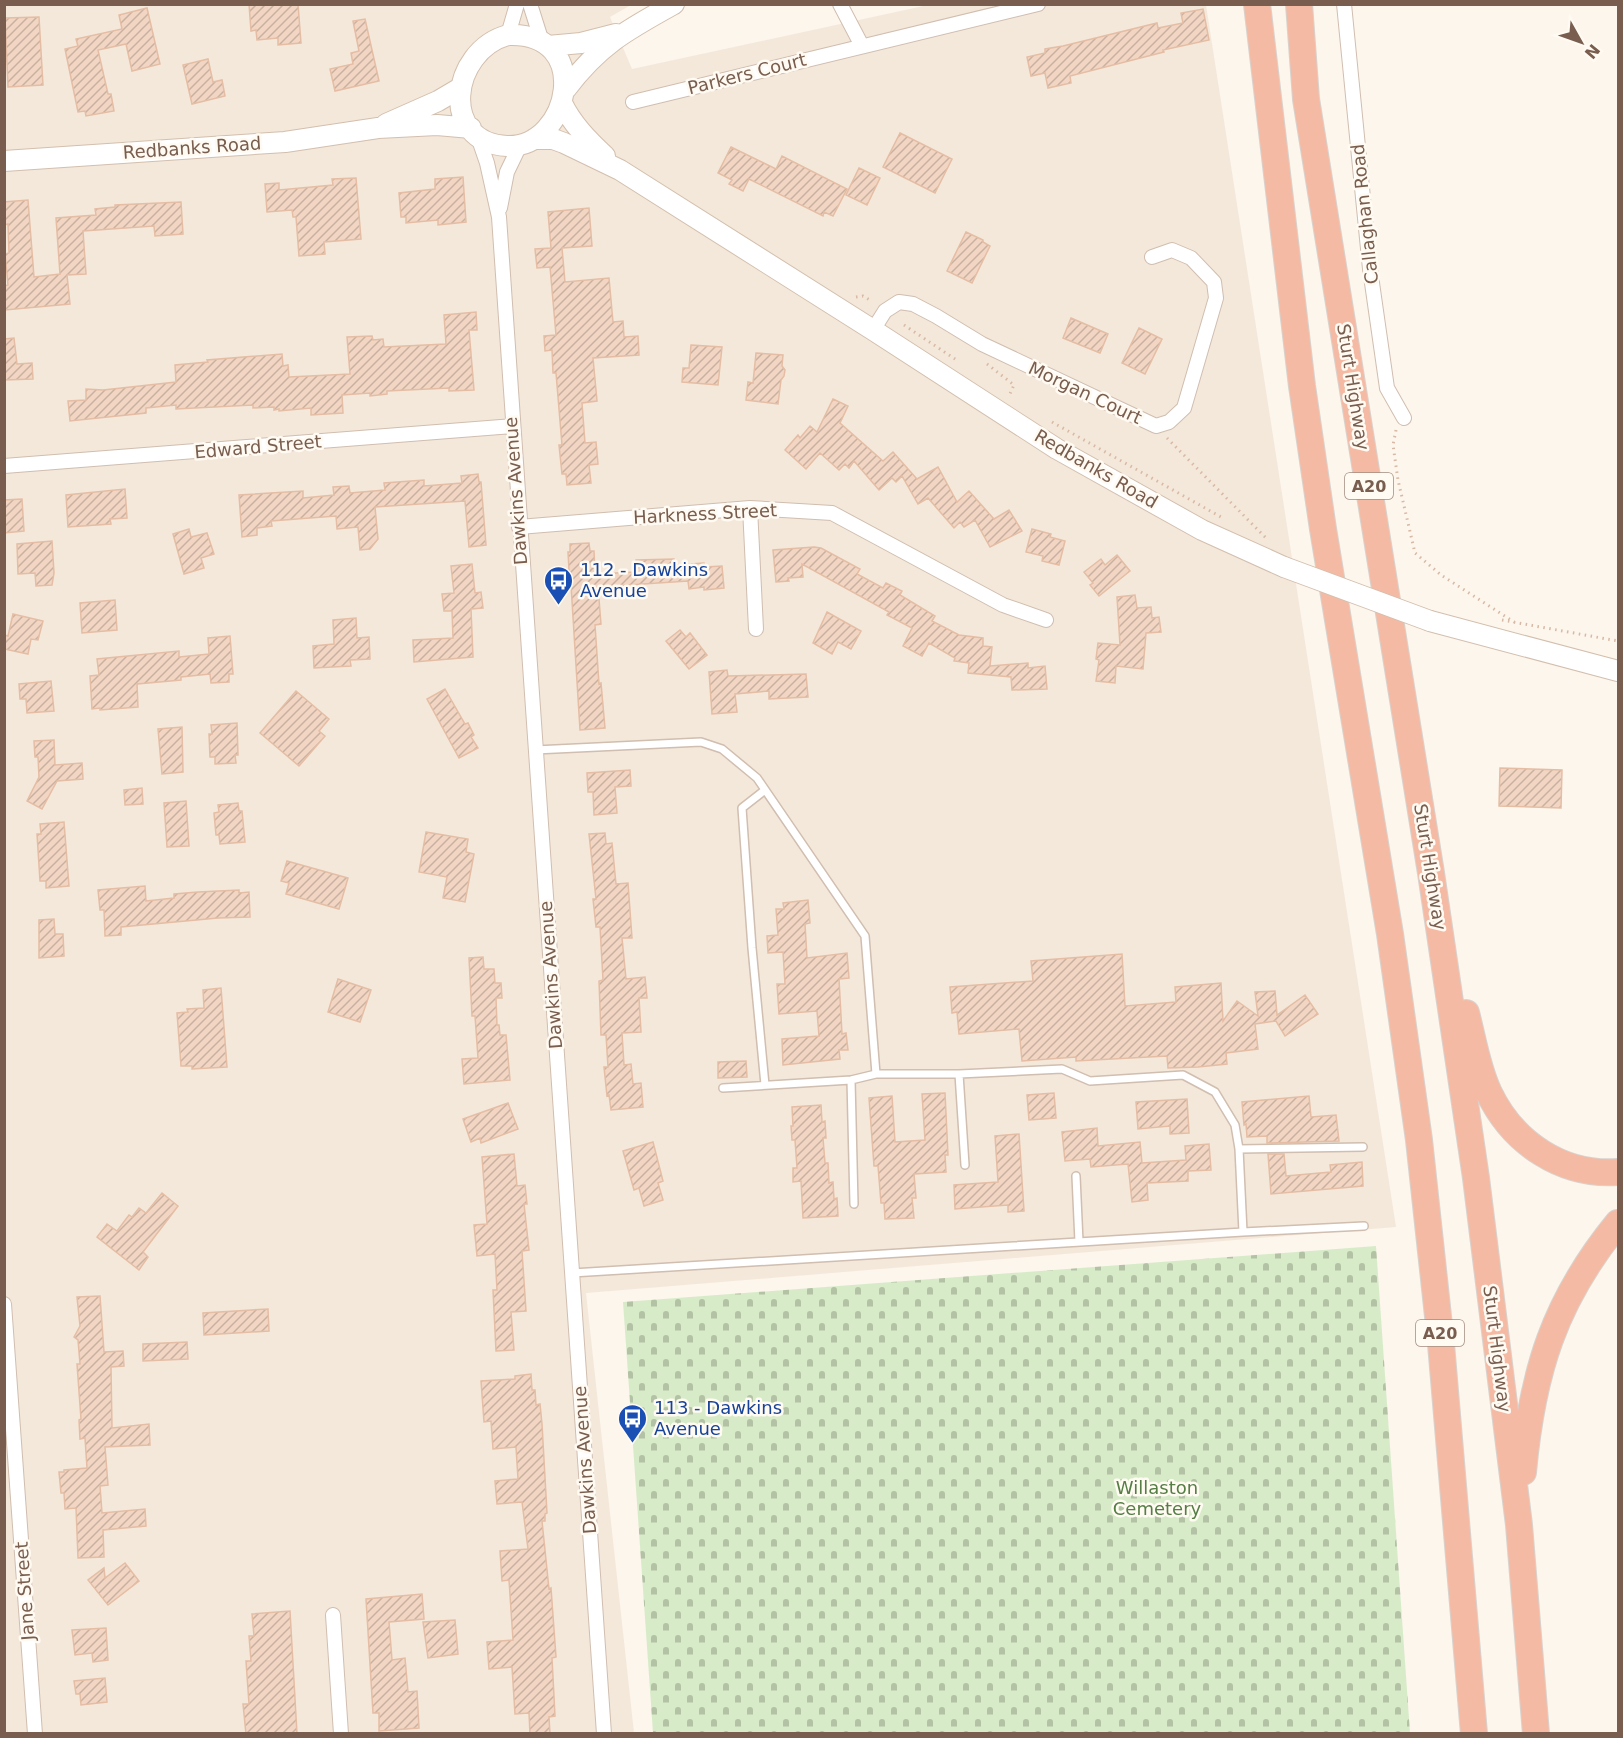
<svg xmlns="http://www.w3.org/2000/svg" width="1623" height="1738" viewBox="0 0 1623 1738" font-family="'DejaVu Sans',sans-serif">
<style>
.residential{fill:#f4e8da}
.cemetery{fill:url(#cemetery-stones)}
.building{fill:url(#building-hatch);stroke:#e5bda4;stroke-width:1.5}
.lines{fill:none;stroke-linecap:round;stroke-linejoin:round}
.service-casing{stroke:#d0beb0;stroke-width:10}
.minor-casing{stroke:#d0beb0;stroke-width:16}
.secondary-casing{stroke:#d3bfae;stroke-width:22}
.motorway-casing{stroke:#d9d2cd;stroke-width:28}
.path{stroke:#d8b9a5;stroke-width:3;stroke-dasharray:1.5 4.5;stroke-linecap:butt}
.service{stroke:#fff;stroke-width:7}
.minor{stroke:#fff;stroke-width:14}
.secondary{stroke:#fff;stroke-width:20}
.motorway{stroke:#f5baa4;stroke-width:26}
.secondary-bridge-casing{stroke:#d3bfae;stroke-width:22;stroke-linecap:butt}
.secondary-bridge{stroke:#fff;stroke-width:20}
.labels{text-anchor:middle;stroke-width:5;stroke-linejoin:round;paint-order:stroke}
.shield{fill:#fffaf2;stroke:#a18c7f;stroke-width:1.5}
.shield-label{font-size:16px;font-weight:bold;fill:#795d4e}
.street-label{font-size:18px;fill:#795d4e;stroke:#fffaf2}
.transit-label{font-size:18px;fill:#164399;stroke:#fffaf2;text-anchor:start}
.park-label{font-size:18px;fill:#557e45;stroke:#fffaf2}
</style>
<defs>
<pattern id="cemetery-stones" width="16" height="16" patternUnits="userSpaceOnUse" patternTransform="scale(1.5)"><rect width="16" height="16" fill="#d7ebc9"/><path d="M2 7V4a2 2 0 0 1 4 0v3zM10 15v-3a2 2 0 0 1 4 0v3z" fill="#b3c2a5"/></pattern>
<pattern id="building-hatch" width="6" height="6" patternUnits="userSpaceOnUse" patternTransform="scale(1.5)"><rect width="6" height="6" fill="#f2d6c3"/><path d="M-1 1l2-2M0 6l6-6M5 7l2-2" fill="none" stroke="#c9b1a1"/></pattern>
</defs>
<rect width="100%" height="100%" fill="#fdf6ec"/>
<!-- residential -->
<path class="residential" d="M5,5h626l-21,12 22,52 296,-64h278l190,1222 -810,66 48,440 -629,1z"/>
<!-- cemetery -->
<path class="cemetery" d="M1376,1246l34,487h-757l-30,-431z"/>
<!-- building -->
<path class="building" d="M249,4h49l3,39 -23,2v-7l-21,2 -1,-10 -5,1z
M147,8l13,56 -28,7 -6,-27 -28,6 10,44h3l3,17 -28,5 -1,-5 -7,1 -13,-63 13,-3 -2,-7 46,-10 -3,-14z
M1203,9l6,31 -46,10 1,2 -94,24 1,7 -23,5 -3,-15 -14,3 -4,-19 18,-4v-4l18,-3 94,-23 1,5 25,-5 -2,-10z
M39,17l4,68 -35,2 -3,-69z
M365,19l14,62 -44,10 -5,-22 23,-5 -2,-11 8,-2 -6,-30z
M208,59l5,23 9,-2 3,16 -33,8 -9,-39z
M900,133l52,26 -17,34 -52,-26z
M731,147l45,22 6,-13 65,33 -14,27 -9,-4 -1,4 -74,-37 -6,12 -14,-7 3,-4 -14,-7z
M859,168l21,10 -13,27 -21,-10z
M463,177l3,45 -28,3v-5l-32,3v-6h-5l-2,-24 36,-4v-10z
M356,178l5,61 -37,3 1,12 -26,2 -3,-39h-3l-1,-7 -25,2 -2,-28 14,-1v7l54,-5 -1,-6z
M28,200l6,77 26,-3 -4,-56 40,-3 -1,-6 20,-2v-2l66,-3 2,32 -28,2 -1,-10 -71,5 3,43 -19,1 3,29 -65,6 -1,-24 4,-1 -3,-31 4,-1 -1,-29 -4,1v-23z
M589,208l3,38 -30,2 3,34 44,-4 4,44 10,-1 1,16 14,-1 1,19 -46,3 4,43 -15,2 3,40 11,-1 2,22 -9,1 2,18 -24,2 -1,-11h-4l-3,-29h3l-6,-72h-3l-1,-23 -7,1 -1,-15 12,-1 -6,-68 -13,1 -2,-19 16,-1 -3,-36z
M966,232l17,8v2l7,4 -18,37 -25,-12z
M476,312l1,18h-8l5,60 -25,1v-3l-62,3v3l-17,2v-3l-28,2 1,18 -32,2v-7l-32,3v-2l-5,1v-3l-21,1v-3l-77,4v-4l-30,3v5l-76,8 -2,-20 18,-1v-11l17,1 73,-8 -1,-17 33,-3 -1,-2 75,-6 1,12 5,-1 1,12 61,-3 -3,-37 25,-1 1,4 10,-1 1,8 62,-3 -2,-29z
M1071,318l37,16 -8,19 -37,-15z
M1139,328l23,11 -17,35 -23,-11z
M14,338l3,26 15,-1 1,16 -29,1v-41z
M691,345l31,2 -4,38 -36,-3 1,-14h6z
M756,353l27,2 -1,11 3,4 -1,6 -3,4 -3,24 -32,-4 2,-18 5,1z
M833,399l15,7 -8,17 43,38 10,-9 24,27 21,-12 19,35 12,-11 25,28 15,-9 13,21 -32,16 -15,-27 -11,7 -4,-5 -6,6 -26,-30 -10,6 -16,-28 -6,6 -4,-4 -13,12 -25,-29 -5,7 -4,-4 -6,6 -19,-17 -14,16 -21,-19 13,-15 2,3 10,-12 7,6z
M478,474l1,8h2l5,63 -17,2 -4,-46 -90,6 3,32 -8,10 -10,1 -2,-23 -21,2 -1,-13 -65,5 1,5 -15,2v7l-15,2 -3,-42 64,-4v7l31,-3 -1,-8 16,-1 1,7 35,-3 -1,-7 40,-3v6l38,-3 -1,-7z
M125,489l2,29 -17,1 1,5 -43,3 -2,-32z
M22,499l2,32 -20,2v-33z
M189,529l2,8 16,-4 7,21 -13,4 3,10 -20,6 -11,-40z
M1032,529l19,5 -1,3 15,4 -6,24 -17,-4 1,-5 -17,-4z
M52,541l2,32 -2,12 -16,1 -1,-13 -17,1 -1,-30z
M589,543l1,8h4l1,23 41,-2v-12l38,-1v6l30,-2 1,4 17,-1 2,22 -20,2v-3l-15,2 -1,-8 -90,6 3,37 -6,1 4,59 2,-1 4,45 -25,2 -9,-145h-5l-1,-15h4l-1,-18h2v-8z
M814,547l7,1 39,21 -3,5 26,14 3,-5 16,8 -2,4 35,21 -3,5 27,14 24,3v8l9,1 -2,19 38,-3v5l17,-2 2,23 -35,1 -1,-13 -43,-4 1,-10 -15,-2 1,-3 -26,-15 -7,13 -19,-10 9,-18 -25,-13 2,-3 -87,-48 1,13 -15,1 1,3 -13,1 -3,-32z
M1117,555l13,16 -31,25 -9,-11 3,-2 -9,-11 17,-13 4,6z
M472,564l3,29 6,-1 2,16 -12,1 2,48 -59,5 -1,-22 40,-2 -1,-27h-8l-2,-17 12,-1 -3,-27z
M1135,595l2,13 14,-1 1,11 7,-1 2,15 -15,1 -3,36 -27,-3 -1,17 -19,-2 3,-21 -3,-1 2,-16 22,2 -3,-48z
M115,600l2,30 -35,3 -2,-30z
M827,612l34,19 -10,18 -13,-7 -6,12 -19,-11z
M13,614l30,7 -5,19 -7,-1 -3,15 -24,-5v-14l4,1z
M356,618l1,20 12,-1 1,22 -20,1 1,6 -37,2 -1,-22 21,-2 -1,-24z
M680,630l6,7 4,-4 17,22 -18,14 -23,-28z
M230,636l3,38h-4v8l-18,1 -1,-9 -29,3v3l-44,4 1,23 -38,3v-2l-8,1 -2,-33 9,-1 -2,-16 82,-8v6l30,-3 -1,-16z
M727,670l1,6 78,-2 2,23 -39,2v-8l-34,3 2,18 -25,2 -3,-42z
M51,681l3,30 -27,2 -1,-14h-6l-1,-15z
M445,689l20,35 3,-1 6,12 -3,2 7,11 -19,10 -32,-59z
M296,691l33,28 -10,12 6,5 -26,30 -39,-33z
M237,723l1,32h-3l1,8 -21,1v-7h-5l-1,-23h3l-1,-9z
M182,727l1,45 -21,2 -4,-45z
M54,740l1,25 27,-2 1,16 -26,2 -15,28 -15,-8 12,-24 -1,-20h-3l-1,-16z
M1500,768l62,2 -1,38 -62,-2z
M630,770l1,16 -16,1 2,26 -23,2 -1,-23h-5l-1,-19z
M142,788l1,16 -18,1 -1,-15z
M186,801l3,45 -22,1 -3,-44z
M238,803l1,8h3l3,31 -25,2 -1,-9h-3l-2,-22 5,-1 -1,-7z
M64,822l5,64 -23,2v-7h-6l-3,-47h4l-1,-10z
M426,832l42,7 -2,13 8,2 -9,48 -22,-4 4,-21 -28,-5z
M605,833l1,11 6,-1 4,41 12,-1 4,55h-10l4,41 19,-2 2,21h-8l2,34 -19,1 2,32 7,-1 2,20 8,-1 2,24 -32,3 -2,-15 -2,1 -3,-29h4l-2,-32h-5l-2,-54 4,-1 -3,-53h-4l-3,-28h3l-7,-65z
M287,861l61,17 -9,31 -53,-15 3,-11 -8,-2z
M145,886l1,15 28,-3v-4l24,-2 41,-2v3l10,-1 1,25 -32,1 -97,9v8l-16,1 -1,-26h-4l-2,-20z
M808,900l2,23 -5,1 2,34 40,-5 2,25 -10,1 3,55 4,-1 2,17h-9l1,9 -57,6 -1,-26 37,-3 -2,-25 -38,3 -2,-30h8l-2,-32 -15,1 -1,-17 11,-1 -2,-26h8l-1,-6z
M54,919l1,15h8l1,22 -25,2v-38z
M1122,954l3,52 51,-4 -1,-15 46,-4 2,38 14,-20 21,15 -3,-24 20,-1 2,24 28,-20 13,19 -33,22 -9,-15 -21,3 3,25 -32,4 1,11 -29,3 -30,1 -1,-12 -91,5v-4l-54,4 -3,-32 -60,5 -2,-22 -5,1 -2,-26 83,-6 -2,-20z
M483,957l1,12h10l1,14h6l1,15h-6l1,27h2l1,10h6l4,45 -46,4 -2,-25 16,-1 -3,-42h-3l-3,-58z
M338,979l33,11 -11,32 -32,-10z
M221,988l6,79 -35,2v-3h-11l-4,-53 11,-1 -1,-3 17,-1 -1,-18z
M746,1061l1,16 -29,1v-16z
M945,1093l3,62h-3l1,17 -32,2 2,24h-4l2,20 -29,1 -1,-16h-3l-3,-37h-4l-5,-68 23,-2 3,46 30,-2 -3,-46z
M1054,1093l2,25 -27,2 -2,-25z
M1309,1096l2,21 25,-2 3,26 -72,2v-7l-20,1 -1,-13 -2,1 -2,-23z
M1187,1099l2,34 -19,1v-8l-32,3 -2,-27z
M508,1103l10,26 -37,14 -1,-5 -9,4 -8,-23z
M821,1105l1,17 3,-1 1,17h-3l2,25h3l1,20 4,-1 1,17 3,-1 1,18 -35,2 -2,-37 -8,1v-14h4l-2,-28h-3l-1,-14h2l-1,-19z
M1097,1128l1,18 42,-4 2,21 44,-3 -1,-14 24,-2 2,26 -23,1v10l-41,2 1,17 -16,2 -4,-38 -37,3 -1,-8 -25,2 -3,-29z
M1019,1134l5,77 -16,1v-7l-53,4 -1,-24 44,-3 -3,-46z
M653,1142l10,39 -5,2 5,17 -19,6 -5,-18 -5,2 -11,-39z
M514,1154l3,32 8,-1 2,19h-3l5,46 -7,1 4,60 -15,1 3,38 -18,1 -3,-61h4l-2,-36 -18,2 -3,-31 13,-1 -5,-67z
M1268,1154h16l2,22 45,-4 -1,-7 32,-3 1,24 -92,8z
M162,1193l16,13 -35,46 5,5 -9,13 -42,-33 10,-13 10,7 12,-16 3,2 7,-9 7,5z
M100,1296l4,56 19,-1 1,15 -13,1 1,61 37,-4 1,21 -45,2 3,38 -8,1 2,27 43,-4 1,17 -43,4 1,27 -26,1 -2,-50 -11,1 -1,-16h-3l-2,-21h5v-2l23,-2 -2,-30 -5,1 -1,-19 2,-1 -4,-55h3l-2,-24 -4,-3 6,-11 -3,-29z
M268,1309l1,22 -65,4 -1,-22z
M187,1342l1,17 -45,2v-17z
M531,1374l1,16h3l1,15 4,-1 2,20 5,89 -2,1v7h-3l7,68 2,-1 5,69 -4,1 3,58 -6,1 1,17h-20l-1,-21 -14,1 -3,-47 -23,2 -2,-27 26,-2 -4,-60 -7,1 -2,-30 28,-2 -6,-47 -25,2 -2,-23 23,-2 -2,-32 -23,2 -2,-28 -7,1 -3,-41 34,-2v-3z
M125,1563l14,18 -31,24 -20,-25 16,-12 1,10z
M422,1594l2,25 -35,3 3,38 13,-2 3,34 9,-1 2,37 -40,3v-18h-6l-7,-114z
M290,1611l7,123h-51l-3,-30h6l-3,-43h5l-2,-25h5l-2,-22z
M455,1620l3,34 -30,4 -5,-36z
M106,1628l2,32 -15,2 -1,-9 -17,2 -3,-25z
M105,1678l2,24 -26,3 -1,-11h-4l-2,-13z"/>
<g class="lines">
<defs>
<path id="service" d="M535,750l166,-8 21,7 35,29 108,158 11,138
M959,1074l6,91
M851,1080l3,124
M765,1085l-13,-137 -10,-140 23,-18
M723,1088l128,-8 25,-6h83l103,-5 28,12 93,-6 32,17 20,33 4,24 4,83
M1239,1149l124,-2
M1076,1176l3,66
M572,1273l671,-41 121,-6"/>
<path id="minor" d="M530,4l12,38
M840,4l22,42
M1344,4l26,265 17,119 17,30
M508,35l9,-31
M633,102l405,-98
M477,134l10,29 12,54 105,1517
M500,208l7,-36 13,-27
M873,330l12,-19 14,-9 14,2 23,12 46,28 174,82 13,-4 15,-14 32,-110 -2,-16 -23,-24 -19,-8 -20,7
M4,466l508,-40
M750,508l6,121
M519,527l231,-19 82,5 171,92 43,15
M4,1304l31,430
M333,1615l8,119"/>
<path id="secondary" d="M508,35c86,-4 63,113 -1,111 -68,-3 -57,-95 1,-111z
M548,46l33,-3 35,-9
M566,89c33,-44 61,-59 108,-85
M562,103c10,21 26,37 43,53
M386,124l52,-23 22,-13
M534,139h19l11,4 56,27 253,160 184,119 145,81 82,37
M4,161l281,-19 93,-14 59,-3 34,3
M1430,621l188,50"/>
<path id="motorway" d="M1257,4l45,382 21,143 67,405 29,206 22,204 33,390
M1299,4l7,95 125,774 45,305 43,347 17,209
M1466,1013c7,26 11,55 23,80 24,50 73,83 129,79
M1523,1472c9,-99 31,-171 95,-249"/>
</defs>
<!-- service casing -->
<use href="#service" class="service-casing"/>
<!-- minor casing -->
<use href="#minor" class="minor-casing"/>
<!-- secondary casing -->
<use href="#secondary" class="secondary-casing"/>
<!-- motorway casing -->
<use href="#motorway" class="motorway-casing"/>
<!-- path -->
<path class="path" d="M856,297l7,-1 7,4
M904,325l54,36
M987,364l27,21 -5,11
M1052,422l169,95
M1396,430l-3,15 5,35 17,73 26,22 73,47
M1167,438l101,102
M1502,620l116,21"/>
<!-- service -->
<use href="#service" class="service"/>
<!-- minor -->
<use href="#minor" class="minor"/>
<!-- secondary -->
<use href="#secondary" class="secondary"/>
<!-- motorway -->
<use href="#motorway" class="motorway"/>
<defs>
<path id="secondary-bridge" d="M1284,567l146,54"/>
</defs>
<!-- secondary-bridge casing -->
<use href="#secondary-bridge" class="secondary-bridge-casing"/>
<!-- secondary-bridge -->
<use href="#secondary-bridge" class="secondary-bridge"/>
</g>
<!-- icons -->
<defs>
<symbol id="bus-pin" viewBox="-11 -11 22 30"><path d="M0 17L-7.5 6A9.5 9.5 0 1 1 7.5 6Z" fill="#1a4fb4" stroke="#fffaf2"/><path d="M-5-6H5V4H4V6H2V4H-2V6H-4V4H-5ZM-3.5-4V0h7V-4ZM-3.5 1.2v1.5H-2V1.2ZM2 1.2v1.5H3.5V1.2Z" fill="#fff"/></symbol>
</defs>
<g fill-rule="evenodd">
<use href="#bus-pin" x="542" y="564" width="33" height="45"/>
<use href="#bus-pin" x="616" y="1402" width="33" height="45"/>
</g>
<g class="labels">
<!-- shield labels -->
<g class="shield">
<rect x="1345" y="473" width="48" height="26" rx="4.5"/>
<rect x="1416" y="1320" width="48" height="26" rx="4.5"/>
</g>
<g class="shield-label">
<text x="1369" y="492">A20</text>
<text x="1440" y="1339">A20</text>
</g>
<!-- street labels -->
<g class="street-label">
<text transform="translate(747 74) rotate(-14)" y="6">Parkers Court</text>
<text transform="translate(192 148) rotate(-4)" y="6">Redbanks Road</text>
<text transform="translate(1365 214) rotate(-96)" y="6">Callaghan Road</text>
<text transform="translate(1353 387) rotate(81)" y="6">Sturt Highway</text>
<text transform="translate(1085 393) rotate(25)" y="6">Morgan Court</text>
<text transform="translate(258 447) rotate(-5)" y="6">Edward Street</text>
<text transform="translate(1096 469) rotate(30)" y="6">Redbanks Road</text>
<text transform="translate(516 491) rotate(-94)" y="6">Dawkins Avenue</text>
<text transform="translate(705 514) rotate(-3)" y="6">Harkness Street</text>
<text transform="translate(1430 867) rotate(81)" y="6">Sturt Highway</text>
<text transform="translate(551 975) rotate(-94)" y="6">Dawkins Avenue</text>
<text transform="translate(1497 1349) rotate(83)" y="6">Sturt Highway</text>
<text transform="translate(585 1460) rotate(-94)" y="6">Dawkins Avenue</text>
<text transform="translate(25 1591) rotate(-94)" y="6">Jane Street</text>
</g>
<!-- transit labels -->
<g class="transit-label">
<text x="580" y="576">112 - Dawkins<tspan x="580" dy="21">Avenue</tspan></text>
<text x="654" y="1414">113 - Dawkins<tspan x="654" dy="21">Avenue</tspan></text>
</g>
<!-- park labels -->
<g class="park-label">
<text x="1157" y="1494">Willaston<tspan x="1157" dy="21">Cemetery</tspan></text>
</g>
</g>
<!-- border -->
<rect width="1623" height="1738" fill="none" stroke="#795d4e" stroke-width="12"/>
<!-- north arrow -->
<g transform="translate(1581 42) rotate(130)" stroke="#fffaf2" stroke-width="4.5" paint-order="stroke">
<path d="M0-4.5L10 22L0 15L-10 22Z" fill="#795d4e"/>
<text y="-9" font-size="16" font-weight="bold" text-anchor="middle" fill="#795d4e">N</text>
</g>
</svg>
